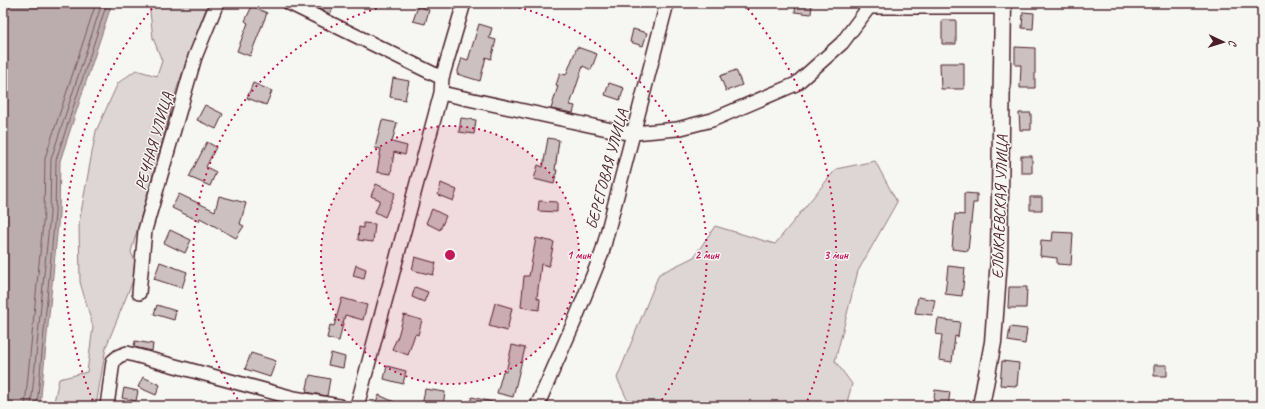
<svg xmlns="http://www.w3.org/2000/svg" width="1265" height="409" viewBox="0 0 1265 409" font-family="Caveat,sans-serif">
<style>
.green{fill:#ddd6d5;stroke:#947a80}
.water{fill:#bbadae;stroke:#8e747a}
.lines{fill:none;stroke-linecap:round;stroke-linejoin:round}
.shore{stroke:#77585f;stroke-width:1}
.building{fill:#ccc1c0;stroke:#4a1f2b}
.minor-casing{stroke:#4a1f2b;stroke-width:16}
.tertiary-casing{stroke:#4a1f2b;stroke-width:19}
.minor{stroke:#f6f6f2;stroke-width:13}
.tertiary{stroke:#f6f6f2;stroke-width:16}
.ring{fill:none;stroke:#c2185b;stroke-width:2;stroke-dasharray:2 4}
.labels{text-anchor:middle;stroke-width:3;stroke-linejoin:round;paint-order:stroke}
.street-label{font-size:16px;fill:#4a1f2b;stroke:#f6f6f2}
.centre{fill:#c2185b;stroke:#f6f6f2;stroke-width:2}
.ring-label{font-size:12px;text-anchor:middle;font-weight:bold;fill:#c2185b;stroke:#f6f6f2;stroke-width:3;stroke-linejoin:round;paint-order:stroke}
</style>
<rect width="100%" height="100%" fill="#f6f6f2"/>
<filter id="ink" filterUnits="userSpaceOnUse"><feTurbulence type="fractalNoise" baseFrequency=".025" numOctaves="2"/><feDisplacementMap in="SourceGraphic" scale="8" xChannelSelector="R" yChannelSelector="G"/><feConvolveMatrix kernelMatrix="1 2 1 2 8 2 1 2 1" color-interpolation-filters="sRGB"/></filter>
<g filter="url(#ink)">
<!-- green -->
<path class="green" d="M149,3h59l-31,85 -46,164 7,16 -32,79 -10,59h-43l6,-27 28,-7 6,-45 -13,-45 -1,-59 17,-92 22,-48 18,-13 21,6 5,-15 -9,-23z
M875,161l22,41 -39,69 -23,90 17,23 -6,22h-199l-20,-7 -10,-21 42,-104 35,-17 21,-31 60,18 61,-75z"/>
<!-- water -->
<path class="water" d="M3,3h109l-52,158 -1,53 -19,192h-37z"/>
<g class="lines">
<!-- shore -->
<path class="shore" d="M25,406l19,-193 1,-55 51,-155
M31,406l19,-192 1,-55 51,-156
M37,406l18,-192 1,-54 51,-157"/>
</g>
<!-- building -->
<path class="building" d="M309,3h27l-6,11z
M796,3h16l-1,11 -16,-2z
M252,6l15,7 -17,43 -13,-5 11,-28 -3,-2z
M418,6l11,4 -4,14 -12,-3z
M1023,12l11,1 -1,16 -11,-1z
M942,20h14v24h-14z
M479,24l13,4 -3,10 7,2 -5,19 -5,-2 -6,24 -23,-7 5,-16 6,2z
M633,29l14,4 -4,13 -13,-4z
M577,47l20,7 -6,16 -8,-4 -13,39 5,1 -2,7 -22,-4 7,-23 -2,-1 4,-12 6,2z
M1015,47l20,1v40h-15l1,-23h-6z
M940,63h24v26h-23z
M736,70l6,15 -16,6 -6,-15z
M393,78l16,3 -4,19 -15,-3z
M253,83l19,8 -6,14 -19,-7z
M609,83l15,5 -4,12 -15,-5z
M205,105l18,9 -7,15 -19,-9z
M1019,113h12v17h-11z
M461,118l15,2 -2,14 -15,-2z
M382,120l15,3 -5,19 15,4 -2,9 -11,-3 -3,22 -14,-2 4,-23 -6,-1z
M548,138l11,2 -4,30h2l-3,14 -20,-5 4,-14 5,2z
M207,142l9,5 -10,20 10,5 -6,14 -21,-9z
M1021,156h11v17h-11z
M441,183l16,7 -4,11 -15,-6z
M376,184l19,9 -10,24 -10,-5 5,-12 -9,-4z
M964,193l13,1v9h-4l-5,48 -16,-2 3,-35 9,1z
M179,194l36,17 4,-15 27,7 -6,21 4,2 -8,12 -36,-20 -1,3 -27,-13z
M1030,197h12v13h-12z
M539,201l18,1v10l-19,-1z
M432,209l14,7 -6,14 -14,-7z
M363,223l12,1 -2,18 -15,-2 1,-13 4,1z
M170,230l21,10 -6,13 -21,-10z
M1053,232l20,1 -2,32 -14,-1v-6l-17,-2 1,-16 11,1z
M536,238l18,4 -5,24 -8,-2 -4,34 3,1 -1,11 -18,-3 3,-31h5z
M415,257l21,6 -3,12 -21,-5z
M160,262l27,10 -5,16 -28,-9z
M356,265l10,4 -2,10 -11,-3z
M948,266l17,2 -3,28 -17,-2z
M415,287l13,5 -4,10 -12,-5z
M1009,287h18l-1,21h-18z
M918,297l17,3 -3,15 -17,-2z
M342,298l25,7 -4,15 -18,-5 -6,26 -12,-3 3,-13 4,1z
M495,303l17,5 -5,23 -18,-5z
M157,305l19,6 -2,9 -20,-6z
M404,315l18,5 -4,15 -3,-1 -7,21 -16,-6 6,-13z
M938,319l22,3 -2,15 -3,-1 -3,26 -13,-2 3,-25 -6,-1z
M1010,327l17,2 -2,15 -17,-3z
M135,341l18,3 -1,7 -18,-4z
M512,345l13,3 -12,49 -16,-4 6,-22 3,1z
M251,353l25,8 -6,16 -25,-8z
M331,353l14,4 -2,11 -15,-3z
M1002,361l17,2 -2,23 -17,-1z
M1154,365h13v11h-13z
M387,366l19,5 -3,13 -19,-5z
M310,375l20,4 -3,17 -21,-4z
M143,377l17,8 -4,10 -18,-8z
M124,388l14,3 -2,10 -14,-3z
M425,389l20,3 -2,14h-21z
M935,390l15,2 -2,14 -15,-1z
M379,395l24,11h-29z
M472,397l24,6v3h-27z"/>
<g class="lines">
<defs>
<path id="minor" d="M289,3l153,75
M441,93l180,39 13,1 43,-4 35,-9 84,-36 46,-41 27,-36h134
M139,293l6,-63 50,-173 22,-54
M107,406l6,-45 6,-5 8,-3 167,45 45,8
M357,406l84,-313 1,-15 22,-75
M537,406l38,-86 27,-67 65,-250"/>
<path id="tertiary" d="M981,406l12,-64 6,-83 4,-256"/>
</defs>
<!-- minor casing -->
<use href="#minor" class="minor-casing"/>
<!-- tertiary casing -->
<use href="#tertiary" class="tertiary-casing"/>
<!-- minor -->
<use href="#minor" class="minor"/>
<!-- tertiary -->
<use href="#tertiary" class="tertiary"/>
</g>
</g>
<!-- distance rings -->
<circle cx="450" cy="255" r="129" fill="#c2185b" fill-opacity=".12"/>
<g class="ring">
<circle cx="450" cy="255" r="129"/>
<path d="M241 404A257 257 0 0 1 399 3M501 3A257 257 0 0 1 659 404"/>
<path d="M95 406A386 386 0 0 1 156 4M744 4A386 386 0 0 1 805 406"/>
</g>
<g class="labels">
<!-- street labels -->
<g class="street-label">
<text transform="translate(153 141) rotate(-74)" y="6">РЕЧНАЯ УЛИЦА</text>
<text transform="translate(606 169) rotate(-75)" y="6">БЕРЕГОВАЯ УЛИЦА</text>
<text transform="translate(999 207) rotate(-88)" y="6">ЕЛЫКАЕВСКАЯ УЛИЦА</text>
</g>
</g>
<circle cx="450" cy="255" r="6" class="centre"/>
<g class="ring-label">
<text x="579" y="259">1 мин</text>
<text x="707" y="259">2 мин</text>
<text x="836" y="259">3 мин</text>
</g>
<!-- margin -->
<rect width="1265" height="409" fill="none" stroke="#f6f6f2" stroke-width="16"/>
<rect x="8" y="8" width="1249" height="393" fill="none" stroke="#4a1f2b" stroke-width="1.5" filter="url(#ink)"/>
<!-- north arrow -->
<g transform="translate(1223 42) rotate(94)" stroke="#f6f6f2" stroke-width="3" paint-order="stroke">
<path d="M0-3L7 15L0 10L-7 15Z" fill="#4a1f2b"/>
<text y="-6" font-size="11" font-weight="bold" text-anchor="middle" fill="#4a1f2b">С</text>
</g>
</svg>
